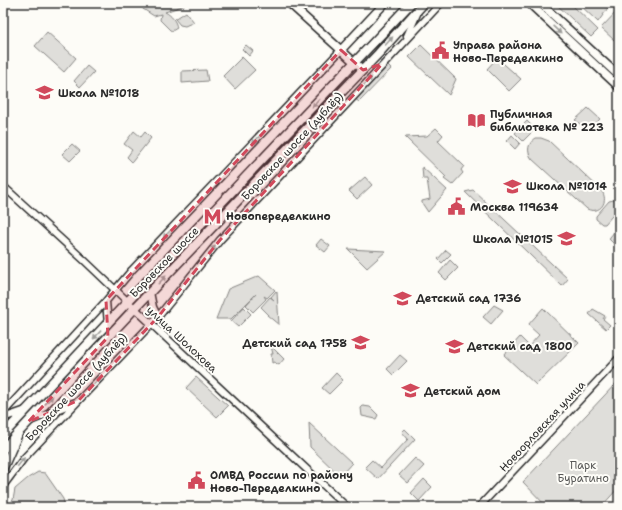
<svg xmlns="http://www.w3.org/2000/svg" width="622" height="510" viewBox="0 0 622 510" font-family="'Shantell Sans',sans-serif">
<style>
.green{fill:#dfdeda;stroke:#858482}
.lines{fill:none;stroke-linecap:round;stroke-linejoin:round}
.tertiary-casing{stroke:#2b2b2b;stroke-width:9}
.secondary-casing{stroke:#2b2b2b;stroke-width:10}
.primary-casing{stroke:#2b2b2b;stroke-width:11}
.tertiary{stroke:#fdfcf7;stroke-width:6}
.secondary{stroke:#fdfcf7;stroke-width:7}
.primary{stroke:#fdfcf7;stroke-width:8}
.oneway{fill:#9e9e9b}
.marked{fill:#d1495b;fill-opacity:0.2;stroke:#d1495b;stroke-width:3;stroke-dasharray:8 5;stroke-linejoin:round}
.labels{text-anchor:middle;stroke-width:4;stroke-linejoin:round;paint-order:stroke}
.poi-label{font-size:11px;font-weight:bold;fill:#2b2b2b;stroke:#fdfcf7;text-anchor:start}
.street-label{font-size:11px;fill:#2b2b2b;stroke:#fdfcf7}
.park-label{font-size:11px;fill:#585857;stroke:#fdfcf7}
</style>
<rect width="100%" height="100%" fill="#fdfcf7"/>
<filter id="ink" filterUnits="userSpaceOnUse"><feTurbulence type="fractalNoise" baseFrequency=".025" numOctaves="2"/><feDisplacementMap in="SourceGraphic" scale="8" xChannelSelector="R" yChannelSelector="G"/><feConvolveMatrix kernelMatrix="1 2 1 2 8 2 1 2 1" color-interpolation-filters="sRGB"/></filter>
<g filter="url(#ink)">
<!-- green -->
<path class="green" d="M138,3h47v2l-20,7c6,3 11,9 12,16l-5,3 -2,-1 -10,-10 1,-6 -7,2 -11,-7z
M555,3h15l28,27 -7,7z
M578,3h16l14,5 -10,14z
M619,9v25l-5,6 -13,-12z
M186,12l8,10 -9,4 -5,-1 -5,-6z
M47,32l29,26 -12,14 -29,-26z
M246,45l7,6 -4,5 -7,-7z
M421,45l35,34 -7,16 -40,-38z
M242,57l13,13 -20,19 -12,-13z
M497,58l24,21 -12,12 -22,-22z
M87,66l7,6 -14,15 -6,-6z
M388,66l3,3 -32,33 -5,-4 25,-28z
M206,70l2,11 -26,2v-12z
M588,108l12,11 -12,12 -13,-11z
M527,121l8,8 -12,12 -8,-8z
M436,128l7,7 -5,6 26,25 -3,4 2,3 -11,12 -8,-6 2,-2 -41,-40 22,-1z
M134,131l7,6 4,-5 6,6 -19,24 -5,-5 5,-7 -8,-6z
M512,135l8,8 -5,6 -8,-8z
M536,138h5l8,3 52,49c9,11 -1,25 -14,19l-55,-50c-6,-8 -4,-16 4,-21z
M72,144l8,7 -10,10 -8,-7z
M422,167l25,23 -19,22 -6,-9v-2l8,-2 -3,-20h-4z
M365,177l7,8 -15,14 -8,-8z
M473,190l95,89 -6,7 -97,-94z
M614,200l5,5v3l-14,16h-3l-6,-5v-3l13,-15z
M615,231l4,3 -6,6 6,5v4l-10,-10 1,-2z
M321,239l9,7 -5,6 -9,-7z
M348,249l38,2 -19,17z
M446,250l5,4 -9,9 -4,-4z
M450,260l8,8 -12,12 -7,-7z
M259,276l16,14 -8,8 -3,-2 2,3 -13,13 -7,-7 10,-11 -25,25h-15l12,-30z
M276,291l1,1 2,33 -12,-10 1,-1 -7,-7 9,-10 4,3 -3,-3z
M494,305l9,5 -12,14 -8,-7z
M244,307l7,7 -13,13 -7,-6z
M543,308l36,35 -43,42 -32,-30 16,-18 9,9 10,-11 -11,-10z
M593,309l12,7 -2,3 7,6 -4,4 -17,-15z
M271,346l13,13 -5,6 -5,-3 -2,1 -1,-9h2z
M400,355l7,6 -14,14 -6,-6z
M336,373l7,7 -14,14 -7,-6z
M196,377l32,29 -11,11 -31,-29z
M619,380v107l-18,20h-54l-24,-25z
M363,406l7,1 8,8 -2,4 -14,-3 -1,-8z
M309,423l43,40 -12,13 -30,-29z
M405,429l10,10 -37,40 -13,-12 7,-7 9,8 27,-29 -6,-7z
M415,458l9,8 -16,17 -9,-8z
M38,472l7,1 18,26 2,8h-58l6,-7 2,-11 13,-11z
M424,479l8,8 -13,14 -8,-8z"/>
<g class="lines">
<defs>
<path id="tertiary" d="M407,36l10,-22
M3,186l82,75 43,41 219,205
M150,292l3,15 5,10
M106,301l2,23
M3,413l103,-112 26,-31 209,-220
M3,418l23,-8
M30,421l46,-19
M3,486l21,-28 134,-141 62,-77 221,-237
M479,507l140,-149"/>
<path id="secondary" d="M289,3l74,67
M529,3l90,84
M540,3l79,73
M341,50l44,-47
M3,469l15,-34"/>
<path id="primary" d="M3,435l143,-153 265,-279
M3,449l132,-141 243,-254 46,-51"/>
</defs>
<!-- tertiary casing -->
<use href="#tertiary" class="tertiary-casing"/>
<!-- secondary casing -->
<use href="#secondary" class="secondary-casing"/>
<!-- primary casing -->
<use href="#primary" class="primary-casing"/>
<!-- tertiary -->
<use href="#tertiary" class="tertiary"/>
<!-- secondary -->
<use href="#secondary" class="secondary"/>
<!-- primary -->
<use href="#primary" class="primary"/>
</g>
<!-- one-way arrows -->
<defs><path id="oneway-solid" d="M-6-.8H1V-3.2L6.5 0L1 3.2V.8H-6Z"/></defs>
<g class="oneway">
<use href="#oneway-solid" transform="translate(557 30) rotate(43)"/>
<use href="#oneway-solid" transform="translate(389 41) rotate(-48)"/>
<use href="#oneway-solid" transform="translate(368 81) rotate(-47)"/>
<use href="#oneway-solid" transform="translate(316 103) rotate(133)"/>
<use href="#oneway-solid" transform="translate(256 140) rotate(133)"/>
<use href="#oneway-solid" transform="translate(167 234) rotate(134)"/>
<use href="#oneway-solid" transform="translate(212 250) rotate(-50)"/>
<use href="#oneway-solid" transform="translate(162 280) rotate(-46)"/>
<use href="#oneway-solid" transform="translate(97 335) rotate(133)"/>
<use href="#oneway-solid" transform="translate(97 381) rotate(-47)"/>
<use href="#oneway-solid" transform="translate(49 400) rotate(-47)"/>
<use href="#oneway-solid" transform="translate(21 462) rotate(-52)"/>
</g>
</g>
<!-- marked area -->
<path class="marked" d="M341,50l22,20 19,-6 -162,176 -62,77 -79,83 -51,22 80,-85 -2,-36 2,-3z"/>
<!-- icons -->
<defs>
<symbol id="civic-bare" viewBox="-9 -9 18 18"><path d="M-.6-6.5H3V-4.5H.6V-3L4-1V1h2V6H-6V1h2V-1L-.6-3ZM-1.2 2.5V6h2.4V2.5Z" fill="#d1495b" stroke="#fdfcf7" stroke-width="2.5" paint-order="stroke"/></symbol>
<symbol id="school-bare" viewBox="-9 -9 18 18"><path d="M0-5L7-2L0 1L-7-2ZM-4 1L0 2.5L4 1V4Q0 6-4 4Z" fill="#d1495b" stroke="#fdfcf7" stroke-width="2.5" paint-order="stroke"/></symbol>
<symbol id="library-bare" viewBox="-9 -9 18 18"><path d="M-6-4Q-3-5.5-.7-3.5V5Q-3 3-6 4ZM6-4Q3-5.5 .7-3.5V5Q3 3 6 4Z" fill="#d1495b" stroke="#fdfcf7" stroke-width="2.5" paint-order="stroke"/></symbol>
<symbol id="metro-bare" viewBox="-9 -9 18 18"><path d="M-5.5 5V-5H-3L0 0L3-5H5.5V5H3V-.5L0 4L-3-.5V5Z" fill="#d1495b" stroke="#fdfcf7" stroke-width="2.5" paint-order="stroke"/></symbol>
</defs>
<g fill-rule="evenodd">
<use href="#civic-bare" x="428" y="38" width="25" height="25"/>
<use href="#school-bare" x="32" y="80" width="25" height="25"/>
<use href="#library-bare" x="464" y="108" width="25" height="25"/>
<use href="#school-bare" x="500" y="174" width="25" height="25"/>
<use href="#civic-bare" x="444" y="194" width="25" height="25"/>
<use href="#metro-bare" x="200" y="204" width="25" height="25"/>
<use href="#school-bare" x="554" y="226" width="25" height="25"/>
<use href="#school-bare" x="390" y="286" width="25" height="25"/>
<use href="#school-bare" x="348" y="330" width="25" height="25"/>
<use href="#school-bare" x="442" y="334" width="25" height="25"/>
<use href="#school-bare" x="398" y="378" width="25" height="25"/>
<use href="#civic-bare" x="184" y="468" width="25" height="25"/>
</g>
<g class="labels">
<!-- poi labels -->
<g class="poi-label">
<text x="453" y="49">Управа района<tspan x="453" dy="13">Ново-Переделкино</tspan></text>
<text x="58" y="97">Школа №1018</text>
<text x="490" y="118">Публичная<tspan x="490" dy="13">библиотека № 223</tspan></text>
<text x="526" y="190">Школа №1014</text>
<text x="470" y="211">Москва 119634</text>
<text x="226" y="220">Новопеределкино</text>
<text x="553" y="243" text-anchor="end">Школа №1015</text>
<text x="416" y="302">Детский сад 1736</text>
<text x="347" y="347" text-anchor="end">Детский сад 1758</text>
<text x="467" y="350">Детский сад 1800</text>
<text x="424" y="395">Детский дом</text>
<text x="210" y="479">ОМВД России по району<tspan x="210" dy="13">Ново-Переделкино</tspan></text>
</g>
<!-- street labels -->
<g class="street-label">
<text transform="translate(292 146) rotate(-47)" y="4">Боровское шоссе (дублёр)</text>
<text transform="translate(164 262) rotate(-46)" y="4">Боровское шоссе</text>
<text transform="translate(182 339) rotate(43)" y="4">улица Шолохова</text>
<text transform="translate(76 387) rotate(-47)" y="4">Боровское шоссе (дублёр)</text>
<text transform="translate(542 426) rotate(-47)" y="4">Новоорловская улица</text>
</g>
<!-- park labels -->
<g class="park-label">
<text x="583" y="469">Парк<tspan x="583" dy="13">Буратино</tspan></text>
</g>
</g>
<!-- margin -->
<rect width="622" height="510" fill="none" stroke="#fdfcf7" stroke-width="16"/>
<rect x="8" y="8" width="606" height="494" fill="none" stroke="#2b2b2b" stroke-width="1.5" filter="url(#ink)"/>
</svg>
